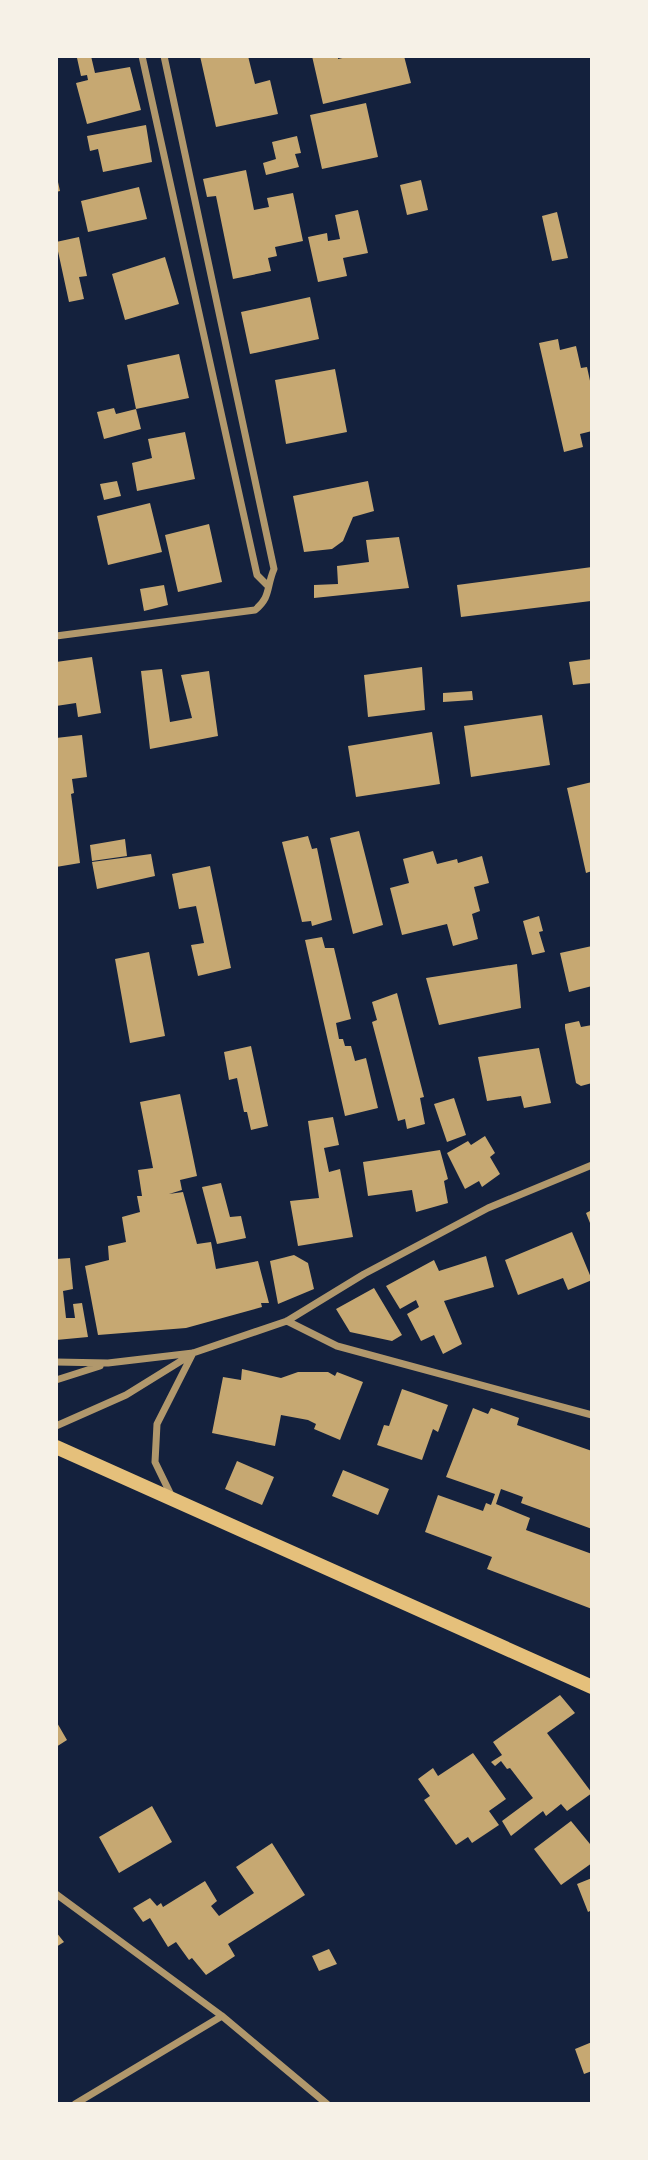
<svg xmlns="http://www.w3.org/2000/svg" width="648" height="2160" viewBox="0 0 648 2160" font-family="'Work Sans',sans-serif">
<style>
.building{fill:#c6a872}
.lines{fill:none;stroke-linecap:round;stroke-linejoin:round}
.minor{stroke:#b1986c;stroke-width:7}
.secondary{stroke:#e5c07b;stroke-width:14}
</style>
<rect width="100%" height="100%" fill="#14213d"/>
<!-- building -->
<path class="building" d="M85,56h6l4,17 35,-6 11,43 -54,14 -11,-41 12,-3 -1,-5 -6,1 -4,-18z
M200,56h48l7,28 15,-4 8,34 -62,13z
M312,56h26v3l13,-3h53l7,27 -88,21z
M366,103l12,54 -56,12 -12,-54z
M146,125l6,37 -49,10 -5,-23 -8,2 -3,-15z
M297,136l4,17 -6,1 4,13 -33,8 -3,-12 13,-4 -4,-17z
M246,170l8,40 15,-3 -2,-9 26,-5 10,48 -28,6 2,9 -9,2 3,13 -38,8 -17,-83 -9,1 -4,-18z
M56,173l4,18 -4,1z
M421,180l7,30 -21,5 -7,-30z
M139,187l8,32 -59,13 -7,-31z
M358,210l10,43 -25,5 4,18 -29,6 -10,-45 19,-4 1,8 12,-2 -5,-24z
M557,212l11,46 -16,3 -10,-45z
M79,237l8,39 -8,1 5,22 -15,3 -13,-60z
M165,257l14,47 -54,16 -13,-46z
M310,297l9,42 -69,15 -9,-42z
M558,339l2,11 16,-4 5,22 6,-1 5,23v41l-12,3 3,13 -19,5 -25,-109z
M179,354l10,44 -53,11 5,20 -37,10 -7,-27 17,-4 2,6 20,-5 -9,-44z
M335,369l12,63 -61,12 -11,-64z
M185,432l10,47 -58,12 -5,-28 20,-5 -4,-19z
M117,481l4,15 -17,4 -4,-16z
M368,481l6,30 -21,6 -10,24 -11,8 -28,3 -11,-56z
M150,503l12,49 -54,13 -11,-49z
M209,524l13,58 -44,10 -13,-57z
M399,537l10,51 -95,10v-13l24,-1 -1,-18 32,-4 -3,-22z
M592,567l-1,34 -130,16 -4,-32z
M164,585l4,20 -24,6 -4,-22z
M92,657l9,56 -23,4 -2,-14 -20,3v-44z
M592,659v24l-19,2 -4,-23z
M422,667l3,43 -57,7 -4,-42z
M162,669l8,53 22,-4 -11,-43 28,-4 9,65 -68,13 -9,-78z
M472,691l1,9 -30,2v-9z
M542,715l8,50 -79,12 -7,-51z
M432,732l8,52 -84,13 -8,-51z
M82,735l5,42 -15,2 2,14 -3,1 9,69 -24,4v-129z
M592,782v89l-6,2 -19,-85z
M359,831l24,94 -30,9 -23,-96z
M308,836l4,13 5,-1 15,72 -20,6 -1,-5 -9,1 -20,-80z
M125,839l2,17 -35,5 -2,-16z
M433,851l4,13 20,-5 1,4 24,-7 7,27 -15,4 6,24 -8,3 6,25 -25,7 -6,-22 -45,11 -12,-47 19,-5 -6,-24z
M151,854l4,22 -58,13 -5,-27z
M210,866l21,102 -33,8 -7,-31 13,-2 -8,-37 -17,3 -7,-35z
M539,916l4,15 -4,1 6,20 -13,3 -9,-34z
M322,937l3,11h9l17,71 -15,4 3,16h4l2,7h6l4,15 11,-3 12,50 -33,8 -40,-176z
M592,946v40l-23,6 -9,-39z
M149,952l16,84 -35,7 -15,-84z
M517,964l4,44 -82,17 -13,-47z
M397,993l27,104 -4,1 5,26 -18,5 -2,-10 -7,2 -26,-99 5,-2 -5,-18z
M579,1021l2,6 11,-2v58l-11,3 -5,-3 -11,-55v-4z
M251,1046l17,80 -17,4 -4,-18h-3l-7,-34 -8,2 -5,-28z
M539,1048l12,55 -27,5 -3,-12 -34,5 -9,-44z
M180,1094l17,82 -17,4 2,10 -13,4 14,-2 14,52 14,-2 5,27 42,-8 11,42h-8l1,4 -76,21 -88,7 -13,-69 24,-6 -1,-14 18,-4 -4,-25 18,-5 -3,-16h5l-4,-26 15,-2 -13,-66z
M454,1098l12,37 -19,7 -13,-38z
M333,1117l6,28 -15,3 5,24 11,-3 13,68 -55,9 -8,-45 29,-3 -11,-77z
M485,1136l10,17 -5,4 10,17 -18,13 -3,-6 -14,8 -18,-36 21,-12 3,4z
M440,1150l8,29 -4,2 4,22 -32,9 -4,-22 -44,6 -5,-34z
M221,1183l9,34 11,-1 5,22 -29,6 -15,-57z
M592,1210v18l-6,-15z
M572,1232l20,48 -24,10 -5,-12 -45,17 -13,-35z
M294,1255l14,8 6,26 -36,15 -8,-43z
M486,1256l8,31 -50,14 18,43 -19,10 -9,-19 -13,6 -14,-27 12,-7 -3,-7 -16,9 -14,-23 48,-26 5,11z
M70,1258l3,31 -10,2 3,27h9l-2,-14 9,-1 6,34 -32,3v-81z
M374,1288l28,47 -10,6 -42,-9 -14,-23z
M242,1369l39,9 17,-6h30l7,4 2,-4 26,10 -23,58 -26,-11 2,-5 -8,-4 -27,-5 -6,31 -63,-13 11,-56 18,3z
M402,1389l46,16 -10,27 -5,-3 -11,31 -45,-15 7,-20 5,1z
M473,1408l15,6 3,-6 28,10 -2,7 75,26v78l-71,-26 2,-6 -22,-8 -5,15 34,14 -4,12 66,24v55l-105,-40 5,-12 -67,-25 13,-37 45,16 3,-8 5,2 4,-11 -49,-17z
M237,1461l37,16 -12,28 -37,-16z
M343,1470l46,19 -11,26 -46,-19z
M560,1695l15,18 -28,20 45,60 -25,18 -6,-7 -15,12 -3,-5 -32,25 -9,-15 31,-23 -23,-30 -3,1 -6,-8 -6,5 -4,-4 11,-7 -9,-13z
M56,1721l11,19 -11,7z
M473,1753l33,46 -17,12 10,14 -27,18 -4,-6 -12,8 -32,-45 6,-4 -12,-17 15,-11 5,8z
M152,1806l20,36 -53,31 -20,-36z
M571,1821l19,23 2,-1v20l-31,22 -27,-36z
M272,1843l33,52 -77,49 7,12 -29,19 -14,-17 -3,2 -13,-18 -8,5 -18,-29 -7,4 -10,-14 17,-10 7,8 4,-3 2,4 42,-26 12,20 -6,5 8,10 35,-23 -18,-26z
M592,1878v32l-4,2 -11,-28z
M56,1932l8,10 -8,5z
M329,1949l8,15 -18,7 -7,-15z
M592,2042v29l-8,3 -9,-25z"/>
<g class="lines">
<!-- minor -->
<path class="minor" d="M142,56l115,519 10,10
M56,636l199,-26c16,-13 11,-22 19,-41l-110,-513
M287,1321l50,25 255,69
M56,1362l52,1 85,-10 94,-32 77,-47 124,-66 104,-43
M56,1380l44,-14
M56,1426l70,-31 63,-39
M172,1497l-17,-35 2,-38 36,-71
M56,1894l166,122 105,88
M75,2104l147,-88"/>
<!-- secondary -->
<path class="secondary" d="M56,1447l536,240"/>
</g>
<!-- border -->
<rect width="648" height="2160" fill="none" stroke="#f6f1e7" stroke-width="116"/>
</svg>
